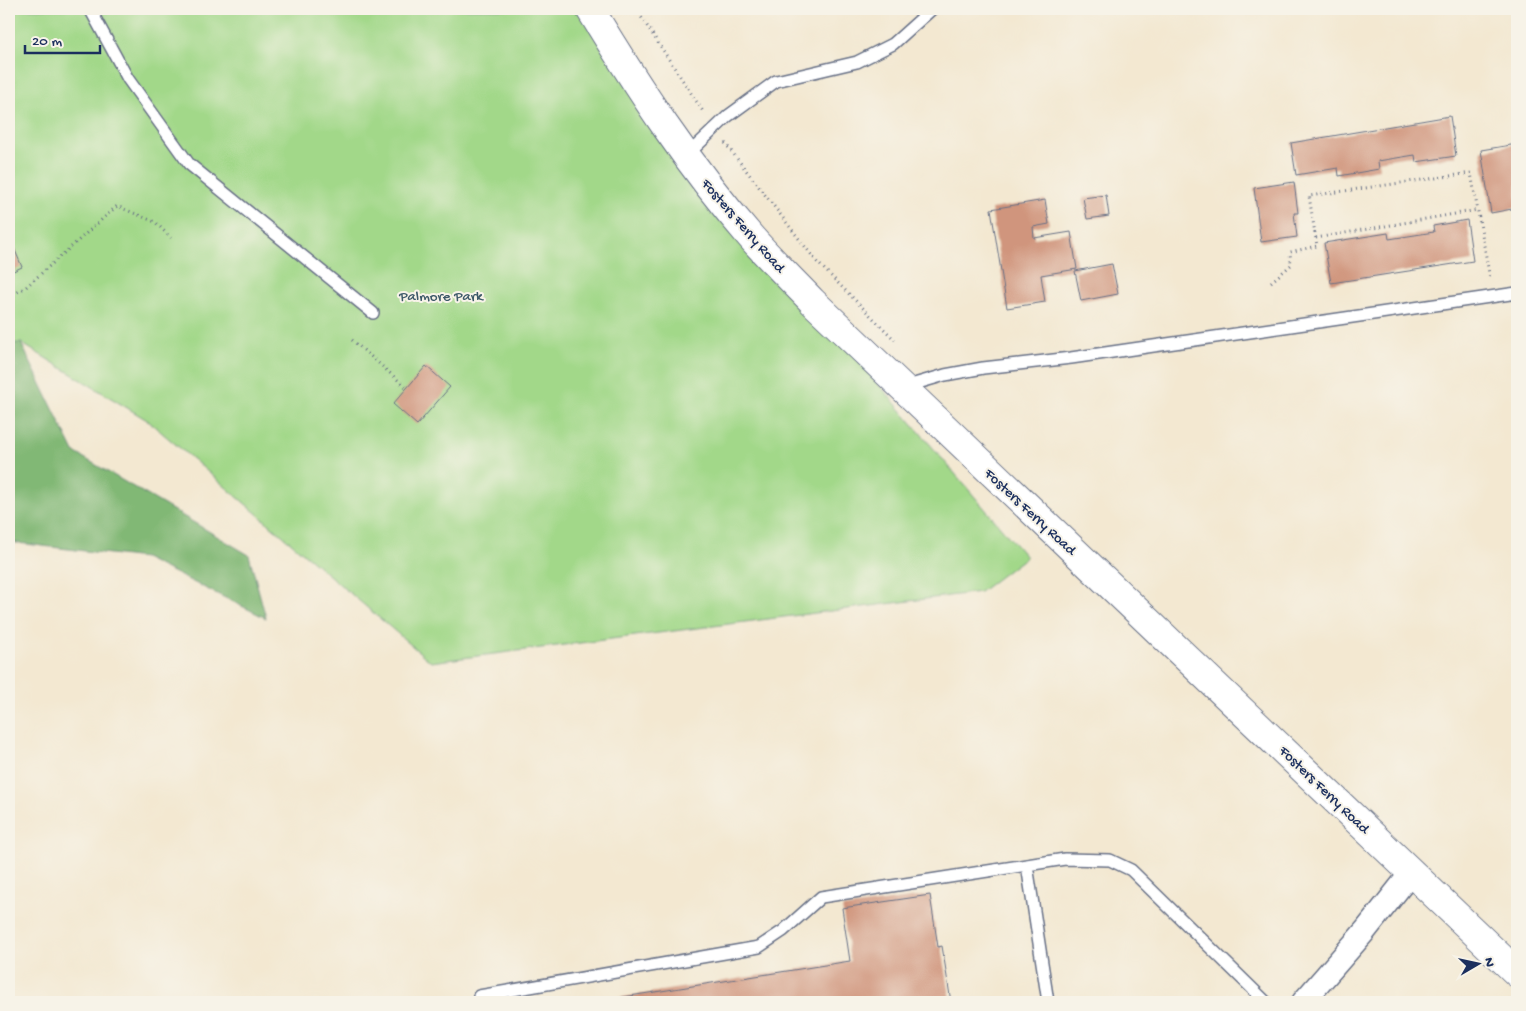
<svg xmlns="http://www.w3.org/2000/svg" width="1526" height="1011" viewBox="0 0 1526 1011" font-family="'Gochi Hand',sans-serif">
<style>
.green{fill:#a2d889;stroke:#5e8474}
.forest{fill:#81b875;stroke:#4e746a}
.building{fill:#d0957d}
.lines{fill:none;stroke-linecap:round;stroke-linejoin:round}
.service-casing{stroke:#677086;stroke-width:14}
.minor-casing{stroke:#677086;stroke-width:25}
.tertiary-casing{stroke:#677086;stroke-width:30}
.path{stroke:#677086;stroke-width:3;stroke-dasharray:1 4;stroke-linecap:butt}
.service{stroke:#fff;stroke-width:11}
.minor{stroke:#fff;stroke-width:22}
.tertiary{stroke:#fff;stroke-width:28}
.labels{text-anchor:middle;stroke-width:4;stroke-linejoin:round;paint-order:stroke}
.street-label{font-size:15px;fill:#1b2f5e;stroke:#f7f3e8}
.park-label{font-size:15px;fill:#3d5969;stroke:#f7f3e8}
</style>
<rect width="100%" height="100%" fill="#f7f3e8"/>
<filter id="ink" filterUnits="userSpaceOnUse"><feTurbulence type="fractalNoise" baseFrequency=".02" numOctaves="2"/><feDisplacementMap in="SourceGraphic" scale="10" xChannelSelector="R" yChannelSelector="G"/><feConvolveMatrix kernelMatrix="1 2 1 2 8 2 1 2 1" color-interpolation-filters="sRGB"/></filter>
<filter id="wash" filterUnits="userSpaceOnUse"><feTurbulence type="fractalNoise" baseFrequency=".0096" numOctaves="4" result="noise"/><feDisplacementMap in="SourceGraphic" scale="20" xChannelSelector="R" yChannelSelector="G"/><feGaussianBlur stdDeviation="1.12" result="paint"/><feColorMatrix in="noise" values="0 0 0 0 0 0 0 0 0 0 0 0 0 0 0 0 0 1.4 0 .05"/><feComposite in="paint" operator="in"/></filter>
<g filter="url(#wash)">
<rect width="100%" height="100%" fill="#f3e8d1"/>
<!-- green -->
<path class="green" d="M9,9h588l117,182 312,366 -46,35 -549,70 -284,-242 -126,-77 -12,1z"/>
<!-- forest -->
<path class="forest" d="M21,343l53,109 175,103 17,63 -122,-60 -135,-16v-198z"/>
<g id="blocks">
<!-- building -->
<path class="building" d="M1450,116l6,40 -40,6 -1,-7 -37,6 1,8 -40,7 -1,-8 -42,7 -5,-32z
M1517,144v64l-26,5 -10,-63z
M1294,182l4,31h-4l3,24 -36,5 -7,-54z
M1106,195l3,21 -22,3 -4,-21z
M1045,200l4,24 -16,3 1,11 37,-6 6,37 -36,6 4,27 -38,6 -16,-99z
M1467,220l6,41 -142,22 -7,-40 64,-10 1,6 45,-7 -1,-6z
M9,236l13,31 -13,6z
M1112,264l6,30 -37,7 -6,-30z
M426,366l24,21 -33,38 -24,-21z
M930,895l8,52 4,-1 9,56h-359l258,-41 -8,-53z"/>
</g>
</g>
<g filter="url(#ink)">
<use href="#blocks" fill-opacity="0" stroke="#677086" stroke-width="1"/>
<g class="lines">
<defs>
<path id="service" d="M90,9l38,70 61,85 184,149
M687,155l41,-39 48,-35 81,-19 36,-18 39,-35
M904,387l41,-12 38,-7 88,-10 446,-65
M1027,865l21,137
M479,996l280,-49 24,-16 38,-34 244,-38 45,1 21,10 135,132"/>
<path id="minor" d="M1303,1002l62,-71 46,-58"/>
<path id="tertiary" d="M590,9c48,79 99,157 160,227 20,23 42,44 63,66l704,671"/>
</defs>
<!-- service casing -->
<use href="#service" class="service-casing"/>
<!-- minor casing -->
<use href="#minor" class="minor-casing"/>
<!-- tertiary casing -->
<use href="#tertiary" class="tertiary-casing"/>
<!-- path -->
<path class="path" d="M636,9l68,104
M725,143l92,119 78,78
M1316,238l162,-28
M1271,282l20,-17 -1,-13 27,-6 -8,-50 162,-23 19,106
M9,297l17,-10 91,-81 38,16 16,16
M352,340l55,48"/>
<!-- service -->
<use href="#service" class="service"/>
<!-- minor -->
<use href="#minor" class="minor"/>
<!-- tertiary -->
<use href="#tertiary" class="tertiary"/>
</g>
</g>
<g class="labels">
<!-- street labels -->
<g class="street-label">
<text transform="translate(744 225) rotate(49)" y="5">Fosters Ferry Road</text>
<text transform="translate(1031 511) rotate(43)" y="5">Fosters Ferry Road</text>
<text transform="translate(1325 789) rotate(44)" y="5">Fosters Ferry Road</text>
</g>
<!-- park labels -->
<g class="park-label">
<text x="441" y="300">Palmore Park</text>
</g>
</g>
<!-- margin -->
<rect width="1526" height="1011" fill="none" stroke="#f7f3e8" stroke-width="30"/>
<!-- north arrow -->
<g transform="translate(1478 964) rotate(81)" stroke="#f7f3e8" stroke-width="4" paint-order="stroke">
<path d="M0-4L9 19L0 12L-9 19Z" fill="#1b2f5e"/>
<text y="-8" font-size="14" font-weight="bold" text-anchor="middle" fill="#1b2f5e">N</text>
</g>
<!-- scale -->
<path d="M25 45v8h75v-8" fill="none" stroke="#1b2f5e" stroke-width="2.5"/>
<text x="32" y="45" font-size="15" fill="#1b2f5e" stroke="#f7f3e8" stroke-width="4" paint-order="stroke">20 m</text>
</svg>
